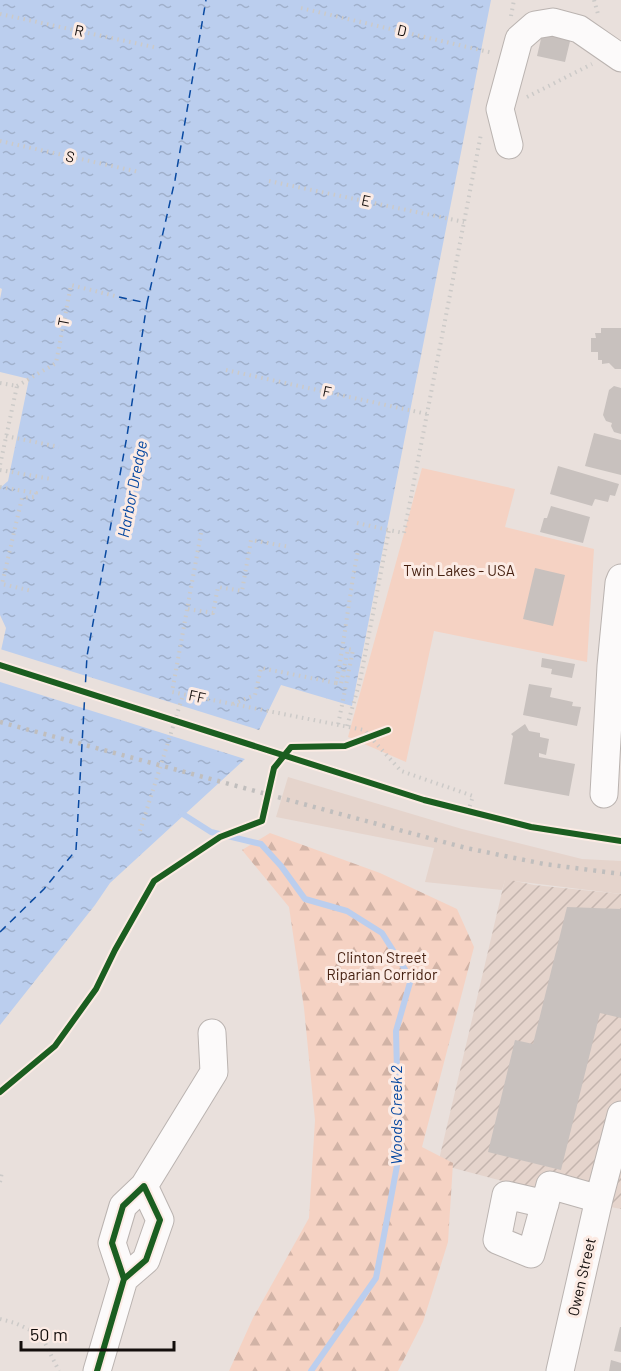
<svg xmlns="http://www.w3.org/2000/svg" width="621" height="1371" viewBox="0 0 621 1371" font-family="Barlow,sans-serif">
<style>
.built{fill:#e5d4cc}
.industrial{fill:url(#industrial-furrows)}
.forest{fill:url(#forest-firs)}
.park{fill:#f5d2c3}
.water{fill:url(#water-ripples)}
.pier{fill:#e9e0dc}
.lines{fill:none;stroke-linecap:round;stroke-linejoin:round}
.stream{stroke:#bbceee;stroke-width:6}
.ferry{stroke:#0849a1;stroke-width:1.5;stroke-dasharray:8 6;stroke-linecap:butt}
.building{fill:#c8c1be}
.minor-casing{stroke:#bab3b0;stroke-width:29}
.path{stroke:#cccac8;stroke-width:4;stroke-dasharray:1.5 4.5;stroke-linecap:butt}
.minor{stroke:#fcfafa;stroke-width:27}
.rail{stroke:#c0bebd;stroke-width:4.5;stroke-dasharray:3 6;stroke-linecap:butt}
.cycleway-casing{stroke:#fcebe4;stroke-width:10}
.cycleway{stroke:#1b5e20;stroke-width:6}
.labels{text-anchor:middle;stroke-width:6;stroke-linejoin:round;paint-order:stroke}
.street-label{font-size:15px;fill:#130e0c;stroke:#fcebe4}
.park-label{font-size:15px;fill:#472212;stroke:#fcebe4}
.water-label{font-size:16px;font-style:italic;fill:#0849a1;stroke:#fcebe4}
</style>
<defs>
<pattern id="industrial-furrows" width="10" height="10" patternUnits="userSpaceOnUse" patternTransform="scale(1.5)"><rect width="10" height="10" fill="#e5d4cc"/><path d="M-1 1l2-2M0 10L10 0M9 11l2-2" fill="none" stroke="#c4b5ae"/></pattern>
<pattern id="forest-firs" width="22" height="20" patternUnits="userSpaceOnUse" patternTransform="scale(1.5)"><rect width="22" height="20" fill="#f5d2c3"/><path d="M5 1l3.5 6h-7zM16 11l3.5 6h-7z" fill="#d1b3a6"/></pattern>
<pattern id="water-ripples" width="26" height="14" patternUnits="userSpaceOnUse" patternTransform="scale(1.5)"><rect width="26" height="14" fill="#bbceee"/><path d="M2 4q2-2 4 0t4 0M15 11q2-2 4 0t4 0" fill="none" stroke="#a0b0cb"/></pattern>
</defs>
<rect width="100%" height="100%" fill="#e9e0dc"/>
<!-- built -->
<path class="built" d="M288,777l174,52 120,30 39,2v33l-116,-14 -3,10 -77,-8 9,-34 -158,-31z"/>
<!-- industrial -->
<path class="industrial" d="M505,879l29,6 87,9v315l-46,-9 -137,-36z"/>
<!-- forest -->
<path class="forest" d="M270,833l110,40 77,36 17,38 -52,200 31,16 -5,79 -25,80 -25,49h-169l24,-53 56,-100 6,-98 -11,-112 -15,-101 -47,-57z"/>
<!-- park -->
<path class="park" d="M422,468l93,21 -10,38 89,22 -7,113 -153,-31 -28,131 -58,-25z"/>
<!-- water -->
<path class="water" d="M0,0h491l-139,706 -71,-21 -36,74 -135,124 -15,22 -95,120v-370l6,-27 -6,-13v-127l8,-7 21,-102 -29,-7v-73l2,-10 -2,-1z"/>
<!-- pier -->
<path class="pier" d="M0,649l262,82 -14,29 -248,-78z"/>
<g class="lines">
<!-- stream -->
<path class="stream" d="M178,811l33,21 50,12 20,22 24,33 42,12 35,22 29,46 -15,52 3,124 -23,123 -65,93"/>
<!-- ferry -->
<path class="ferry" d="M119,297l28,6 28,-123 31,-180
M0,932l44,-43 32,-39 11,-194 40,-220 20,-133"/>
</g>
<!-- building -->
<path class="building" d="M544,26l28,7 -7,29 -28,-6z
M601,328h20v41h-6l-6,-6 -7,1v-4h-4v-8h-7v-14h5l-1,-5h6z
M614,386l7,2v46l-7,-2 -3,-6 1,-3 -6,-2 -3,-6 6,-25z
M594,433l27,7v35l-36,-9z
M558,466l61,18 -4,12 -5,-1 -2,7 -13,-3 -3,7 -42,-12z
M551,506l39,11 -7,26 -43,-11 4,-14h3z
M535,568l30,7 -12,51 -30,-7z
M542,658l33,6 -3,14 -21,-4 1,-5 -11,-2z
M529,684l23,4 -2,9 23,5 -1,4 9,1 -4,19 -54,-11z
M525,724l4,7 11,2v4l9,2 -3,16 -7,-2v4l36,7 -6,32 -65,-12 9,-48 -2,-2z
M567,907l54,2v109l-21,-5 -39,157 -73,-18 27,-112 18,4z
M620,1327h1v25l-7,-1z
M611,1360l10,3v8h-12z"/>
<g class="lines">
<defs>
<path id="minor" d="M509,145l-9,-36 19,-70 16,-14 18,-3 26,7 42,29
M604,794l7,-128 8,-83 2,-5
M144,1186l70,-114 -2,-39
M545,1204l-39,-9 -9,45 34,14 19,-69 49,14
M97,1371l27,-92 22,-19 14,-40 -16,-34 -21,20 -11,37 12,36
M560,1371l39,-172 22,-84"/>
</defs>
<!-- minor casing -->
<use href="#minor" class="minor-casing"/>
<!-- path -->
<path class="path" d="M594,0l4,14
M301,8l192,45
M0,14l158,34
M511,16l3,-16
M527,97l65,-33
M0,141l139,31
M269,181l195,41
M226,370l201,44
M0,383l17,3 -17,79
M17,386l39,-23 15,-78 48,12
M6,436l53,11
M0,470l51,9
M0,487l36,6 -1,4 -13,1 -20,86 30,7
M357,523l32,7
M201,533l-29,159 192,38 37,41 72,25 -5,16
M188,609l25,4 5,-26 24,4 9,-51 39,7
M336,683l5,1 7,-35 5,1 -15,75
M233,704l22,-9 6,-27 75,15c9,-44 13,-88 22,-132
M347,726l13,-45 29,-151 15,3 77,-399
M140,831l43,-136
M0,1182l2,-10
M0,1319l15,4 26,12 18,36"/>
<!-- minor -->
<use href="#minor" class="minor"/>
<!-- rail -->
<path class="rail" d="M0,722l466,126 78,16 77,10"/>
<defs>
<path id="cycleway" d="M0,665l424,135 107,27 90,14
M0,1092l55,-46 41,-57 19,-39 39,-69 66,-44 42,-16 12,-53 17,-21 54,-1 43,-16
M97,1371l27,-92 22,-19 14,-40 -16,-34 -21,20 -11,37 12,36"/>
</defs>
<!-- cycleway casing -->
<use href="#cycleway" class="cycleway-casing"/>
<!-- cycleway -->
<use href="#cycleway" class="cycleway"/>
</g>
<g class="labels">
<!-- street labels -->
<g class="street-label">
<text transform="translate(79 31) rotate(12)" y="5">R</text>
<text transform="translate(402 31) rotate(13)" y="5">D</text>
<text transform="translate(70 157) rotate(12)" y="5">S</text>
<text transform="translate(366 201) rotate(12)" y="5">E</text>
<text transform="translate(64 322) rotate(-79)" y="5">T</text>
<text transform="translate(327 392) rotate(12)" y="5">F</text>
<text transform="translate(197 697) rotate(12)" y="5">FF</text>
<text transform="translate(582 1277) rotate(-77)" y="5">Owen Street</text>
</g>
<!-- park labels -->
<g class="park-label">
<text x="459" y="576">Twin Lakes - USA</text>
<text x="382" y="963">Clinton Street<tspan x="382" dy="17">Riparian Corridor</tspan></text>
</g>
<!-- water labels -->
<g class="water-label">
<text transform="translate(132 489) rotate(-79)" y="6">Harbor Dredge</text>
<text transform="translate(396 1115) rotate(-90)" y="6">Woods Creek 2</text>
</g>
</g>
<!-- scale -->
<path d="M21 1341v9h153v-9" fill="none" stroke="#130e0c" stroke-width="3"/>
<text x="30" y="1341" font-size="18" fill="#130e0c" stroke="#fcebe4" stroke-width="4.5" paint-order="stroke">50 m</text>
</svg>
